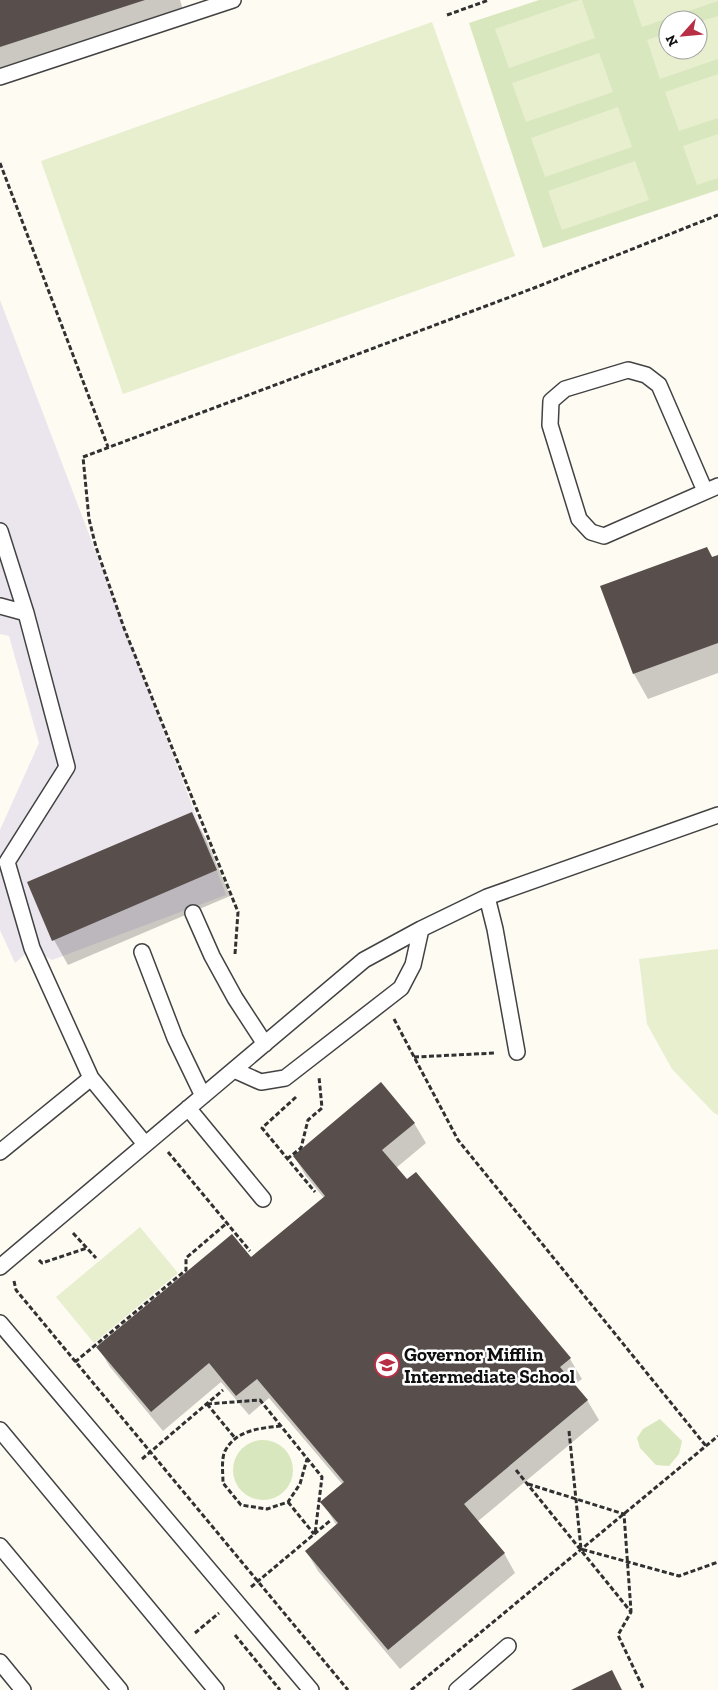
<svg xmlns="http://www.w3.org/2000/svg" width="718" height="1690" viewBox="0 0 718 1690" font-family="'Zilla Slab',serif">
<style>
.industrial{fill:#ebe5ed}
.green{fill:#d8e7bd;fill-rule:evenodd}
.pitch{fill:#e8efcf}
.shadow{fill:#0003}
.building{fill:#584f4c}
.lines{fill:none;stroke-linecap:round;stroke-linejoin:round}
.lane-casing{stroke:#424242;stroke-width:18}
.path{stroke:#313131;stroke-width:3;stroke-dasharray:5 2.5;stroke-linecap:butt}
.lane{stroke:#fff;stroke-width:15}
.labels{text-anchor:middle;stroke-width:5;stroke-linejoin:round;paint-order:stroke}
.poi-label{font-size:19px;font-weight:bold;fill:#0f0f0f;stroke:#fff;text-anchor:start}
</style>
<rect width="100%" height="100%" fill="#fefbf3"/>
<!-- industrial -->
<path class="industrial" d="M0,300l226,595 -174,65 -20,-12 -17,15 -15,-33v-100l39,-87 -30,-107 -9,-2z"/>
<!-- green -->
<path class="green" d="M539,0h179v190l-175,58 -74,-225zM668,20h30v30h-30z
M660,1419l22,22 -3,13 -10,12 -13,-1 -16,-17 -3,-10 6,-9z
M233 1470a30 30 0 1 1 60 0a30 30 0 1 1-60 0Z"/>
<!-- pitch -->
<path class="pitch" d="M579,0h3l13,38 -86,30 -14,-39z
M633,0h85v1l-76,26z
M718,16v43l-58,20 -13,-39 21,-7v17h30v-28z
M432,22l83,234 -392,138 -82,-233z
M599,53l14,39 -87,30 -14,-39z
M718,74v44l-39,13 -14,-39z
M618,107l14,40 -87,30 -14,-39z
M718,134v44l-21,7 -14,-39z
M635,161l14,39 -87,30 -14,-39z
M718,949v166l-4,-2 -42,-44 -25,-45 -8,-65z
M140,1227l38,46 -84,70 -38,-46z"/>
<!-- shadow -->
<path class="shadow" d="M0,0h180l5,17 -185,59z
M707,548l6,10 5,-2v117l-70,26 -14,-25z
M191,813l15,26 24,57 -162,69 -14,-25z
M414,1123l12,20 -30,25 10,13 9,-7 155,185 12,20 -8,6 13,15 12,20 -122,102 27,31 11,20 -115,96 -82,-98 -12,-20 31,-25 -15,-24 21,-17 -74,-87 -20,17 -28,-33 -58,49 -53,-64 -12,-20 153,-88 73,-61 -18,-22 -12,-20z"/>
<!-- building -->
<path class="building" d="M0,0h145l-145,47z
M707,547l5,10 6,-2v88l-85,31 -33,-88z
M192,812l25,58 -165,71 -25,-59z
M381,1082l34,41 -33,27 25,29 9,-7 155,186 -11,9 28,33 -124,104 41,49 -117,97 -83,-99 33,-28 -18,-21 24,-20 -87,-103 -21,17 -27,-33 -58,49 -55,-65 136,-113 19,23 74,-61 -32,-40z
M612,1670l10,20h-51z"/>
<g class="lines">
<defs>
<path id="lane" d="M0,77l233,-77
M705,491l-46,-106 -13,-10 -18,-5 -63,19 -14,12 -1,24 29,94 12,13 13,4 114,-50
M0,531l26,82 41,154 -60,95 25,86 59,130 -91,74
M0,606l26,7
M487,897l8,32 22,123
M193,913l19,43 23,42 30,46
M142,952l33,86 28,58
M234,1070l27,12 24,-4 116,-90 12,-23 8,-36
M91,1078l54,66
M188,1108l75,91
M0,1267l364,-307 57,-31 66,-32 231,-82
M0,1323l311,367
M0,1430l216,260
M0,1546l120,144
M0,1662l23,28
M457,1690l51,-44"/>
</defs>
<!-- lane casing -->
<use href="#lane" class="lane-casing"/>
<!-- path -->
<path class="path" d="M447,15l42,-15
M0,163l108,284
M235,954l3,-42 -114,-284 -28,-81 -7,-28 -6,-62 451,-169 184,-73
M394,1019l64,121 248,306
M414,1057l82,-4
M296,1097l-34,31 53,64
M168,1152l82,99
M287,1159l14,-11 7,-28 14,-12 -3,-31
M73,1233l23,25
M39,1260l3,3 45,-15
M14,1281l2,9 332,400
M75,1362l111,-92v-12l41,-35
M207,1404l53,-4 62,77 -7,57
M207,1404l28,34
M281,1426c-21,2 -45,4 -56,25 -4,8 -2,23 -2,32l18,22 26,4 21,-7 12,-18 7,-25
M569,1431l12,118 98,27 39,-14
M142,1459l81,-69
M516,1470l115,142 -13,23 26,55
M528,1484l96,30 7,97
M288,1502l26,32
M251,1587l80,-67
M195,1633l24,-20
M235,1635l45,55
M411,1690l307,-254"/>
<!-- lane -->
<use href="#lane" class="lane"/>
</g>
<!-- icons -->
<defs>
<symbol id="school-ring" viewBox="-11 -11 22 22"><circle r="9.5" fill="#fff" stroke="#b82f45" stroke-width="1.5"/><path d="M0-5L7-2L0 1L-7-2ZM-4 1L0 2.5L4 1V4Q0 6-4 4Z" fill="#b82f45"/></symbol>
</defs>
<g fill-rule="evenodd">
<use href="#school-ring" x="373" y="1351" width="28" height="28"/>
</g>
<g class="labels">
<!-- poi labels -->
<g class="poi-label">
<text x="404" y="1361">Governor Mifflin<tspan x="404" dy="22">Intermediate School</tspan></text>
</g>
</g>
<!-- north arrow -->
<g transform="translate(683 35) rotate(243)"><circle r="24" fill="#ffffff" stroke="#9f9f9f"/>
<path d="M0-4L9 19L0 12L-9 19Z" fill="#b82f45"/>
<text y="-8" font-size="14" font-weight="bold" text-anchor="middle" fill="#0f0f0f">N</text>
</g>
</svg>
